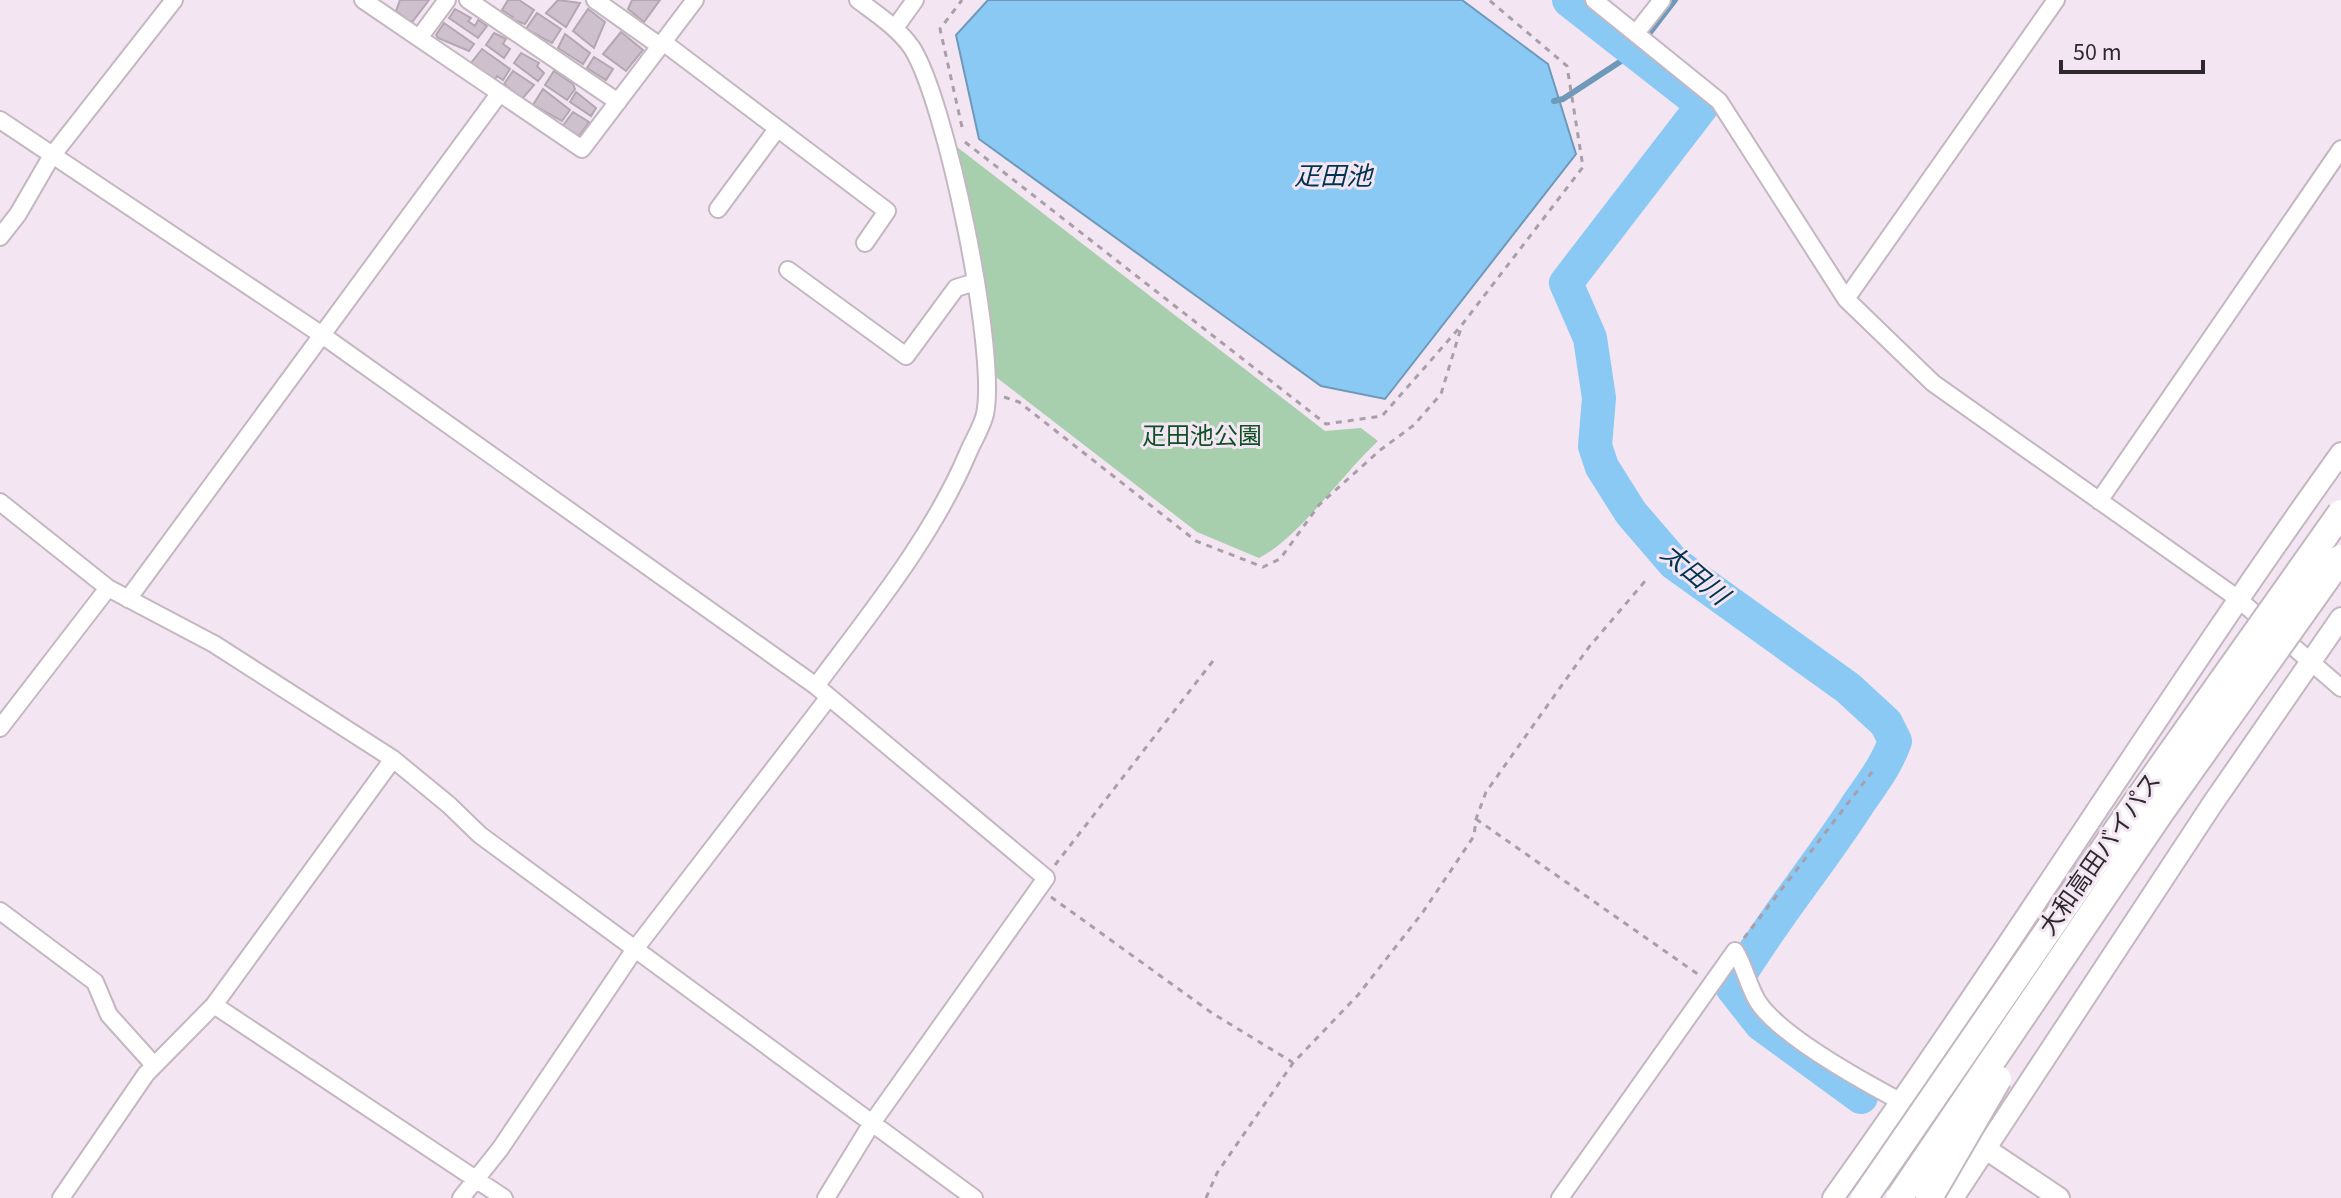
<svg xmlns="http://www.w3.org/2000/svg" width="2341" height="1198" viewBox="0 0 2341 1198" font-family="'Source Sans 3','Noto Sans JP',sans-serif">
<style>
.green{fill:#a7cfae}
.water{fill:#8ac9f4;stroke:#6e99b9;stroke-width:2}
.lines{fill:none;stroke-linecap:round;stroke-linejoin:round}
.stream{stroke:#6e99b9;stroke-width:6}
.river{stroke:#8ac9f4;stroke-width:34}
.building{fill:#cec1cd;stroke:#b3a7b2;stroke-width:2}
.minor-casing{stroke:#c4b7c2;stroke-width:20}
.tertiary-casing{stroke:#c4b7c2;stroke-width:24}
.path{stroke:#a99fa9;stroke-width:3;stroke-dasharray:6 6;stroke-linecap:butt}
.minor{stroke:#fff;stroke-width:16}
.tertiary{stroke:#fff;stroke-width:20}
.trunk-bridge-casing{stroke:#c4b7c2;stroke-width:30;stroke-linecap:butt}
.trunk-bridge{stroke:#fff;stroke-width:26}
.labels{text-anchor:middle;stroke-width:6;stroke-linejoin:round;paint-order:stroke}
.park-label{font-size:24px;fill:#0e5025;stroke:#f3e6f2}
.street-label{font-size:24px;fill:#2e292e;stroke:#f3e6f2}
.water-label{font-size:26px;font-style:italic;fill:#003450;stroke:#f3e6f2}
</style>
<rect width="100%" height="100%" fill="#f3e6f2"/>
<!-- green -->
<path class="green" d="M957,147l368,284 36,-3 17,13c-36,33 -78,96 -119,117l-62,-26 -205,-158z"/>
<!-- water -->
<path class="water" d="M988,0h474l86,64 28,90 -191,245 -64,-13 -342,-247 -23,-104z"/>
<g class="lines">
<!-- stream -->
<path class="stream" d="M1554,101l9,-2 72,-47 40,-52"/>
<!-- river -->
<path class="river" d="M1569,0l134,105 -137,178 24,55 9,60 -4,48 7,21 29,46 43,50 174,125 38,35 9,18c-8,23 -23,43 -37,63 -40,62 -88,119 -126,183l29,37 100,73"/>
</g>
<!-- building -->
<path class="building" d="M400,0h29l-16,21h-4l-13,-10z
M508,0h11l15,10 -9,14 -14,-5 2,-2 -11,-7z
M558,0l22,3 -14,24 -20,-14z
M632,0h28l-16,22 -16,-13z
M455,9l16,9 -3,3 7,5 3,-6 9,6 -9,12 -29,-20z
M588,9l17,13 -11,26 -21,-17z
M537,13l24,16 -9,14 -26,-14z
M444,23l30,21 -5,7 -31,-13 -2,-3z
M621,32l22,18 -17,21 -23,-17z
M494,33l12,6 -3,5 7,5 -6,9 -18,-13z
M565,34l25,19 -7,11 -25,-16z
M482,49l28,20 -7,11 -6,-4 -3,5 -23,-18z
M521,53l18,10 -2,3 7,7 -6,8 -24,-18z
M594,57l19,12 -7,11 -19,-12z
M513,71l21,14 -12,14 -18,-15z
M554,71l19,13 2,5 -8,11 -22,-15z
M543,89l27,21 -8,11 -29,-16z
M576,92l20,16 -5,8 -21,-14z
M573,112l16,10 -10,14 -17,-9z"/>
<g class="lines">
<defs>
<path id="minor" d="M363,0l219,149 113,-149
M468,0l150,102
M595,0l65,46
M1594,0l125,101 127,198 87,84 304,215 104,90
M895,28l20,-28
M1636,33l26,-33
M419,38l28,-38
M663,42l224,169 -22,32
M0,120l322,215 494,351 230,192 -174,245 -46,75
M718,209l59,-80
M0,237l18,-23 33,-57 123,-157
M788,270l118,86 50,-68 19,-6
M1846,299l210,-299
M2099,501l242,-352
M0,502l108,86 106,56 179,115 56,46 31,30 494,363
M128,599l371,-505
M816,686c55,-74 116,-148 152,-233 5,-12 14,-26 17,-39 13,-61 -39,-313 -73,-366 -14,-20 -34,-33 -54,-48
M0,728l108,-140
M0,911l95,71 14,33 45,50
M214,1005l290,193
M61,1198l85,-124 68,-69 179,-246
M461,1198l39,-49 135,-200 194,-252
M1560,1198l175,-247c10,16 13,35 23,51 24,36 113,84 153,105"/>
<path id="tertiary" d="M1986,1149l73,49
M1833,1198c175,-244 332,-500 508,-745
M1953,1198l260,-395 128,-185"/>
</defs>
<!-- minor casing -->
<use href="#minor" class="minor-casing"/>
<!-- tertiary casing -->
<use href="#tertiary" class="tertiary-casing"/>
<!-- path -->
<path class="path" d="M962,127l-22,-98 22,-29
M965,142l361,282 56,-8 79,-90 122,-159 -16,-101 -78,-66
M1004,397l15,5 177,139 67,26 17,-8 39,-54 60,-54 35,-26 27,-31 20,-66
M1476,819l223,156
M1055,865l161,-208
M1051,897l161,116 80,49
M1744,938l128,-166
M1206,1198l11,-25 76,-110 65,-68 65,-83 51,-76 2,-17 10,-27 103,-145 57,-67"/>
<!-- minor -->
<use href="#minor" class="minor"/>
<!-- tertiary -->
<use href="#tertiary" class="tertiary"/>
<defs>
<path id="trunk-bridge" d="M1864,1198l276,-401 201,-284
M1899,1198l261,-385 181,-255
M1929,1198l69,-119"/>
</defs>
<!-- trunk-bridge casing -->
<use href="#trunk-bridge" class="trunk-bridge-casing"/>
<!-- trunk-bridge -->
<use href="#trunk-bridge" class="trunk-bridge"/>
</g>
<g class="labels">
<!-- park labels -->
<g class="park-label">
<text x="1202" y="444">疋田池公園</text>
</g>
<!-- street labels -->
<g class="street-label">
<text transform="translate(2100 854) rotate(-55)" y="8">大和高田バイパス</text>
</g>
<!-- water labels -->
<g class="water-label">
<text x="1333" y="185">疋田池</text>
<text transform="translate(1695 574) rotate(40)" y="9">太田川</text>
</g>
</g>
<!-- scale -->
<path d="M2061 60v12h142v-12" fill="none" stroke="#2e292e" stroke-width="4"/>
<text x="2073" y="60" font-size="24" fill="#2e292e" stroke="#f3e6f2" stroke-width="6" paint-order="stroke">50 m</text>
</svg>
